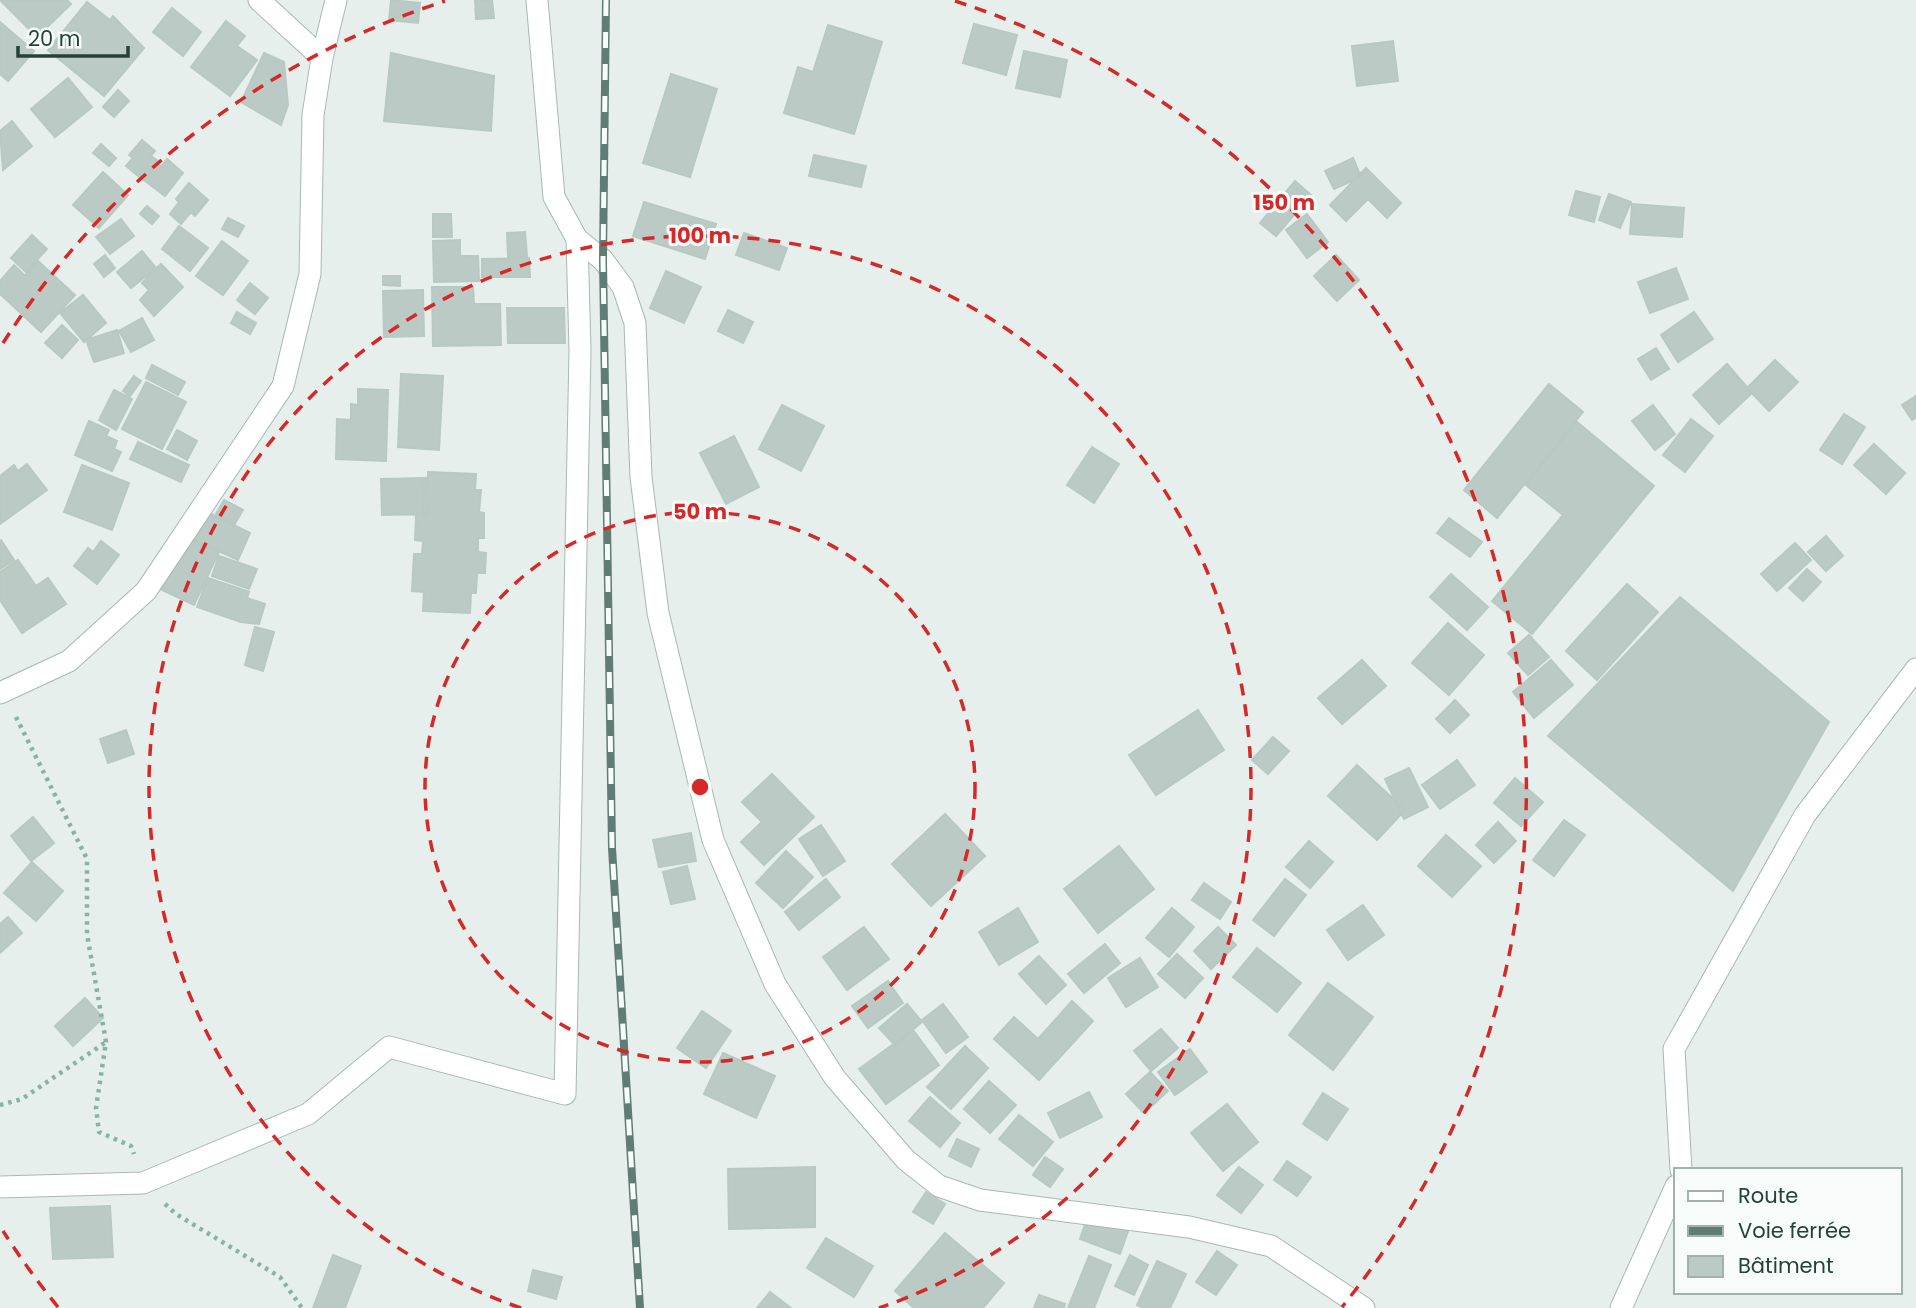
<svg xmlns="http://www.w3.org/2000/svg" width="1916" height="1308" viewBox="0 0 1916 1308" font-family="Poppins,sans-serif">
<style>
.building{fill:#bbcac4;stroke:#b8c9c2;stroke-width:2}
.lines{fill:none;stroke-linecap:round;stroke-linejoin:round}
.minor-casing{stroke:#a8b8b2;stroke-width:23}
.path{stroke:#86b3a5;stroke-width:4.5;stroke-dasharray:3.5 5;stroke-linecap:butt}
.minor{stroke:#fff;stroke-width:21}
.rail-casing{stroke:#5f7d75;stroke-width:8}
.rail{stroke:#f7fbf9;stroke-width:5;stroke-dasharray:16;stroke-linecap:butt}
.ring{fill:none;stroke:#d62828;stroke-width:3.5;stroke-dasharray:12 9}
.centre{fill:#d62828;stroke:#f7fbf9;stroke-width:3.5}
.ring-label{font-size:21px;text-anchor:middle;font-weight:bold;fill:#d62828;stroke:#f7fbf9;stroke-width:6;stroke-linejoin:round;paint-order:stroke}
</style>
<rect width="100%" height="100%" fill="#e6efeb"/>
<!-- building -->
<path class="building" d="M0,0h67l4,4 -34,33z
M391,0l29,3 -2,20 -29,-3z
M475,0h17l2,18 -18,1z
M87,2l23,18 3,-4 31,32 -40,48 -56,-46z
M172,8l29,24 -18,24 -30,-24z
M226,21l19,15 -8,10 20,14 -27,36 -39,-29z
M0,22l34,29 -26,30 -8,-7z
M974,24l43,11 -11,40 -43,-12z
M828,25l54,17 -28,92 -70,-21 14,-46 15,5z
M1393,41l5,40 -41,5 -5,-40z
M1024,51l43,9 -7,37 -44,-9z
M264,53l20,9 4,43 -7,20 -40,-23z
M391,53l103,23 -3,55 -107,-10z
M671,74l46,15 -27,88 -47,-14z
M68,78l24,29 -37,30 -24,-28z
M118,90l11,11 -15,16 -11,-10z
M12,121l20,25 -29,24 -3,-39z
M142,140l13,11 -4,5 7,5 -15,19 -17,-14 7,-8 -4,-3z
M101,144l15,14 -7,8 -16,-13z
M814,155l52,11 -5,21 -52,-11z
M1353,158l8,19 -27,12 -9,-18z
M167,159l16,14 -18,23 -21,-16 13,-16 4,3z
M1366,168l35,35 -14,15 -19,-19 -22,22 -16,-16z
M103,172l25,23 -29,33 -26,-23z
M1295,181l16,14 -35,41 -16,-13z
M189,183l19,17 -13,16 -4,-4 -10,12 -11,-10 9,-12 -3,-3z
M1576,191l24,6 -6,25 -25,-7z
M1609,194l22,8 -11,26 -21,-8z
M644,202l72,22 -11,35 -72,-23z
M1632,204l52,4 -2,29 -52,-3z
M147,206l12,10 -7,8 -12,-10z
M433,214h18l1,23h-19z
M1307,214l21,28 -21,16 -21,-28z
M228,218l16,8 -6,11 -16,-8z
M121,219l13,17 -24,18 -14,-17z
M179,226l29,22 -18,23 -28,-22z
M525,232l2,24 -19,1 -1,-24z
M744,233l43,15 -8,22 -43,-15z
M32,235l15,14 -21,23 -15,-14z
M460,240v16h18l1,25 -45,1 -1,-41z
M222,241l26,20 -25,34 -27,-19z
M142,251l14,17 -25,20 -14,-16z
M105,255l10,13 -11,9 -10,-13z
M1336,255l23,25 -22,21 -23,-25z
M529,258l1,19h-48v-18z
M38,261l37,34 -34,37 -41,-38v-13l14,-16 11,11z
M161,264l22,23 -29,29 -14,-16 9,-10 -7,-7z
M1676,268l12,31 -38,14 -12,-31z
M666,271l35,16 -17,36 -34,-15z
M383,276h17v10l-17,-1z
M250,283l18,15 -13,16 -18,-14z
M432,287h41l1,17h26l1,41 -68,1z
M423,290l1,46 -40,1 -1,-46z
M83,295l23,28 -22,19 -24,-29z
M507,308h57l1,35h-57z
M728,310l25,12 -10,21 -25,-12z
M237,312l19,11 -6,11 -19,-11z
M1694,312l19,27 -35,23 -17,-27z
M142,318l12,22 -23,12 -12,-21z
M62,325l16,15 -16,18 -17,-15z
M117,330l7,23 -30,9 -8,-22z
M1656,348l13,21 -18,11 -13,-21z
M1775,360l23,22 -29,29 -22,-23z
M1727,364l25,29 -33,31 -26,-29z
M152,365l33,17 -7,13 -32,-17z
M401,374l42,2 -4,74 -41,-3z
M134,376l7,5 -11,15 -7,-5z
M146,382l40,20 -24,47 -40,-20z
M1549,384l34,28 -86,106 -33,-28z
M358,389l30,1 -2,71 -50,-2 1,-40 14,1v-16l7,1z
M114,390l18,9 -16,31 -17,-10z
M1916,396v22l-4,2 -10,-15z
M782,405l42,21 -23,45 -42,-22z
M1653,405l22,29 -20,16 -23,-29z
M1844,414l21,13 -23,37 -22,-14z
M1691,419l22,17 -28,36 -22,-17z
M89,421l20,9 -3,6 11,5 -3,8 7,3 -9,19 -37,-16z
M1577,422l77,64 -122,148 -40,-33 71,-86 -37,-30z
M177,430l20,11 -10,19 -20,-11z
M734,436l25,51 -33,17 -26,-51z
M138,442l51,23 -8,17 -51,-23z
M1874,444l31,29 -19,21 -32,-29z
M1092,447l27,17 -25,39 -27,-18z
M27,464l20,26 -47,34v-48l14,-11 4,6z
M82,465l47,18 -17,47 -48,-18z
M428,472l48,2 -1,16h6l-2,22 5,1v25h-6v14l8,1 -1,20h-8l-1,20h-5l-1,20 -47,-2 1,-19 -12,-1 2,-37h8l1,-13 -8,-1 1,-24h7l1,-32 4,1z
M426,478l1,36 -45,1 -1,-36z
M224,500l19,10 -9,15 -18,-11z
M205,511l45,22 -12,27 -46,-21z
M1449,518l33,24 -12,15 -33,-24z
M1826,536l17,20 -17,15 -18,-19z
M1,540l13,20 -14,9v-28z
M192,540l27,12 -25,53 -34,-16 20,-44 8,3z
M101,541l18,14 -22,29 -23,-18 14,-18 5,4z
M1795,543l16,17 -34,31 -16,-17z
M219,556l38,13 -8,20 -37,-13z
M18,560l18,26 12,-8 18,26 -44,29 -22,-33v-28z
M1807,569l14,13 -18,19 -14,-13z
M1451,574l37,33 -21,23 -37,-33z
M208,578l41,14 -2,6 18,6 -6,20 -18,-2 -44,-15z
M1627,584l31,28 -61,68 -31,-29z
M1680,597l149,125 -96,169 -185,-155z
M1448,623l36,32 -35,40 -37,-32z
M255,627l19,5 -11,39 -18,-6z
M1529,635l20,22 -21,18 -20,-22z
M1362,660l24,26 -44,38 -24,-26z
M1551,660l22,25 -39,33 -21,-26z
M1455,700l14,15 -19,18 -14,-14z
M1198,710l26,40 -68,45 -27,-40z
M126,730l8,24 -26,9 -8,-24z
M1273,737l16,14 -21,23 -16,-14z
M1457,760l18,25 -35,24 -18,-24z
M1357,765l48,45 -28,30 -49,-44z
M1409,768l19,39 -24,12 -19,-40z
M772,774l42,43 -50,48 -23,-23 21,-20 -20,-20z
M1515,778l28,24 -22,24 -27,-23z
M945,814l40,42 -54,50 -39,-42z
M33,817l21,26 -23,18 -20,-25z
M1564,820l21,15 -31,41 -21,-16z
M1498,822l18,19 -22,22 -18,-18z
M821,825l24,36 -22,15 -24,-37z
M691,833l5,28 -37,6 -6,-27z
M1446,835l35,31 -29,31 -34,-31z
M1309,841l24,21 -23,26 -24,-21z
M1119,846l35,43 -56,44 -34,-44z
M786,851l27,26 -30,31 -27,-25z
M32,862l31,29 -27,30 -32,-28z
M687,866l8,33 -24,5 -8,-32z
M826,879l14,18 -41,33 -14,-18z
M1285,879l21,16 -32,41 -21,-16z
M1204,883l27,19 -11,17 -28,-19z
M1363,905l21,30 -36,25 -21,-30z
M1018,908l20,34 -39,23 -20,-33z
M1172,908l22,19 -25,30 -23,-19z
M8,917l14,16 -22,20v-29z
M864,927l25,32 -42,31 -24,-33z
M1218,927l18,18 -25,24 -17,-18z
M1105,944l15,19 -36,30 -16,-19z
M1257,948l44,35 -24,29 -44,-35z
M1177,954l26,24 -18,20 -27,-24z
M1039,956l27,29 -20,19 -27,-30z
M1140,958l18,29 -32,20 -18,-29z
M888,981l15,22 -35,25 -16,-22z
M1328,983l45,34 -40,53 -44,-35z
M85,998l18,20 -30,28 -18,-20z
M1072,1001l21,20 -54,59 -45,-41 20,-22 24,22z
M907,1004l15,18 -27,23 -16,-17z
M943,1004l25,33 -22,16 -24,-33z
M702,1011l29,20 -25,37 -29,-20z
M1161,1029l17,19 -27,23 -17,-20z
M913,1030l26,35 -53,39 -27,-35z
M965,1046l23,22 -37,41 -24,-22z
M1190,1049l17,23 -32,23 -17,-23z
M723,1053l52,23 -19,42 -52,-24z
M1150,1072l18,19 -24,22 -18,-19z
M989,1081l27,24 -26,28 -26,-24z
M1089,1092l13,25 -42,21 -12,-25z
M1323,1093l25,16 -21,31 -24,-16z
M930,1097l30,26 -20,24 -31,-26z
M1227,1104l31,38 -35,29 -32,-38z
M1019,1115l34,27 -20,24 -34,-27z
M957,1139l22,10 -8,18 -22,-11z
M1045,1157l18,12 -13,18 -17,-12z
M1287,1161l24,16 -14,19 -23,-16z
M815,1167v60l-86,2 -1,-60z
M1239,1167l24,18 -22,28 -24,-18z
M926,1192l19,12 -12,20 -20,-12z
M110,1206l3,51 -60,2 -3,-51z
M1088,1216l40,15 -8,23 -40,-15z
M945,1233l59,50 -21,25h-69l-19,-17z
M826,1238l47,28 -19,31 -47,-29z
M1217,1251l20,14 -21,30 -20,-13z
M333,1255l28,11 -16,42h-32z
M1130,1255l18,10 -14,30 -19,-9z
M1089,1256l22,9 -17,43h-26z
M1157,1261l29,13 -16,34h-27l-6,-3z
M533,1270l29,7 -6,22 -28,-8z
M770,1292l21,16h-34z
M1039,1295l26,9 -1,4h-30z"/>
<g class="lines">
<defs>
<path id="minor" d="M259,0l63,58
M537,0l17,197 23,42 26,21 20,27 12,36 6,154 17,136 55,227 62,144 60,94 71,82 33,26 41,14 209,27 82,19 93,62
M0,693l69,-32 77,-70 137,-205 27,-112 3,-159 9,-57 14,-58
M1681,1170l-7,-121 131,-234 111,-146
M0,1187l143,-4 165,-69 81,-67 176,47 15,-744 -3,-111
M1621,1308l55,-122"/>
</defs>
<!-- minor casing -->
<use href="#minor" class="minor-casing"/>
<!-- path -->
<path class="path" d="M16,717l71,142v75l19,108 -10,66 3,24 32,14 3,8
M0,1105l22,-6 84,-57
M165,1204l11,10 104,63 22,31"/>
<!-- minor -->
<use href="#minor" class="minor"/>
<defs>
<path id="rail" d="M606,0l-3,260 9,588 28,460"/>
</defs>
<!-- rail casing -->
<use href="#rail" class="rail-casing"/>
<!-- rail -->
<use href="#rail" class="rail"/>
</g>
<!-- distance rings -->
<g class="ring">
<circle cx="700" cy="787" r="275"/>
<path d="M521 1308A551 551 0 1 1 879 1308"/>
<path d="M58 1307A826 826 0 0 1 3 1231M3 343A826 826 0 0 1 445 1M955 1A826 826 0 0 1 1342 1307"/>
</g>
<circle cx="700" cy="787" r="10" class="centre"/>
<g class="ring-label">
<text x="1284" y="210">150 m</text>
<text x="700" y="243">100 m</text>
<text x="700" y="519">50 m</text>
</g>
<!-- legend -->
<rect x="1674" y="1168" width="228" height="126" fill="#f7fbf9" stroke="#a3b1ad" stroke-width="2"/>
<rect x="1688" y="1191" width="35" height="10" fill="#ffffff" stroke="#a3b1ad" stroke-width="2"/>
<text x="1738" y="1203" font-size="21" fill="#24423a">Route</text>
<rect x="1688" y="1226" width="35" height="10" fill="#5f7d75" stroke="#a3b1ad" stroke-width="2"/>
<text x="1738" y="1238" font-size="21" fill="#24423a">Voie ferrée</text>
<rect x="1688" y="1256" width="35" height="21" fill="#bbcac4" stroke="#a3b1ad" stroke-width="2"/>
<text x="1738" y="1273" font-size="21" fill="#24423a">Bâtiment</text>
<!-- scale -->
<path d="M18 46v10h110v-10" fill="none" stroke="#24423a" stroke-width="3.5"/>
<text x="28" y="46" font-size="21" fill="#24423a" stroke="#f7fbf9" stroke-width="5" paint-order="stroke">20 m</text>
</svg>
